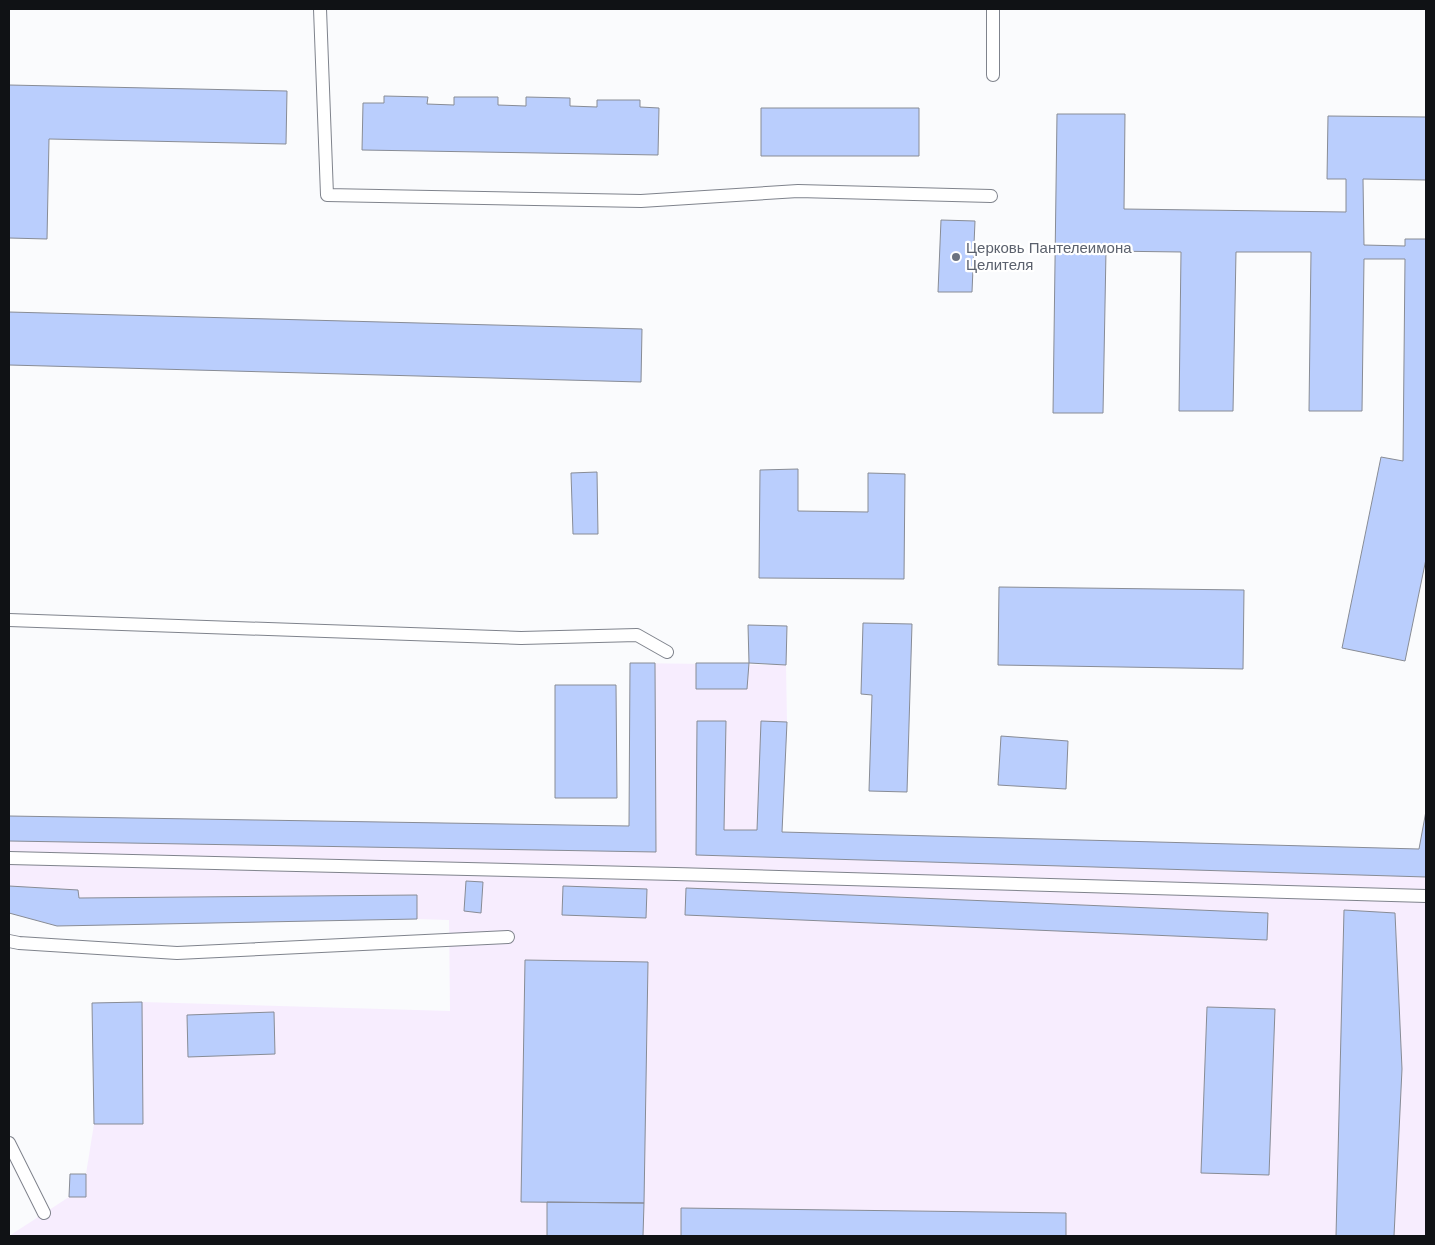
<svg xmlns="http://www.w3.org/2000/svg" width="1435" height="1245" viewBox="0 0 1435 1245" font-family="Arial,sans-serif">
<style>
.industrial{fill:#f7edfe}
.building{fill:#bacefd;stroke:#888c95}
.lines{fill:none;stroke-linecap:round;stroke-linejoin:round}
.lane-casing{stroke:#7f838c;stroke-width:14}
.lane{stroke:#fff;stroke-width:12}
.worship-dot{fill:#6b7280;stroke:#fff;stroke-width:2}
.labels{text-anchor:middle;stroke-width:4.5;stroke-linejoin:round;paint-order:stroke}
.worship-label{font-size:15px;fill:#5b616d;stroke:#fff;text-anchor:start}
</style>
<rect width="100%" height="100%" fill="#fafbfd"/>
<!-- industrial -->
<path class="industrial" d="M630,663l156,2 1,57 -5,110 637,17 7,-38v425h-1417l60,-39 1,-23h16l8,-50 -2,-121 50,-1 308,9 -1,-91 -32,-1 -360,7 -48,-13v-97l620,10z"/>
<!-- building -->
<path class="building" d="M9,85l278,6 -1,53 -237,-5 -2,100 -38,-1z
M384,96l44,1 -1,7 27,1v-8h44v8l28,1v-9l44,1v8l27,1v-7h43v7l19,1 -1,47 -296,-5 1,-47h21z
M761,108h158v48h-158z
M1057,114h68l-1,95 222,3v-33h-19l1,-63 98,1v63l-63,-1 1,66 41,1v-7h21v320l-21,102 -63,-13 39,-191 22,4 2,-202h-41l-2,152h-53l2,-159h-75l-3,159h-54l2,-159 -75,-1 -3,162h-50z
M941,220l34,1 -3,71h-34z
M9,312l633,17 -1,53 -632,-17z
M798,469v42l70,1v-39l37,1 -1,105 -145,-1 1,-108z
M597,472l1,62h-25l-2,-61z
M999,587l245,3 -1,79 -245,-4z
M863,623l49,1 -5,168 -38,-1 3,-96 -11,-1z
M748,625l39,1 -1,39 -37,-2z
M630,663h25l1,189 -647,-11v-25l620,10z
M696,663h53l-2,26h-51z
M555,685h61l1,113h-62z
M697,721h29l-2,109h33l4,-109 26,1 -5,110 637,17 7,-38v66l-730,-22z
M1001,736l67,5 -2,48 -68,-4z
M466,881l17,1 -2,31 -17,-2z
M9,886l69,4 1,8 338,-3v24l-360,7 -48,-13z
M563,886l84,3 -1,29 -84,-3z
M686,888l582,25 -1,27 -582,-25z
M1344,910l51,3 7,156 -8,167h-58z
M525,960l123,2 -4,241 -123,-1z
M142,1002l1,122h-49l-2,-121z
M1207,1007l68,2 -6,166 -68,-2z
M274,1012l1,42 -87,3 -1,-42z
M70,1174h16v23h-17z
M547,1202l97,1 -1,33h-96z
M681,1208l385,5v23h-385z"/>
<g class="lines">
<defs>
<path id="lane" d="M320,9l7,186 314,6 157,-10 193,5
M993,75v-66
M9,620l512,18 116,-3 30,17
M9,858l666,16 751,22
M9,941l10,2 158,10 331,-16
M9,1143l35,70"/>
</defs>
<!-- lane casing -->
<use href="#lane" class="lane-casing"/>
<!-- lane -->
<use href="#lane" class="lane"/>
</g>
<!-- markers -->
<circle class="worship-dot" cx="956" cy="257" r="5"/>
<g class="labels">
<!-- worship labels -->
<g class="worship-label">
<text x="966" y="253">Церковь Пантелеимона<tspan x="966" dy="17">Целителя</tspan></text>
</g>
</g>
<!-- border -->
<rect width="1435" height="1245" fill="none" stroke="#101215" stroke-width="20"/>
</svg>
